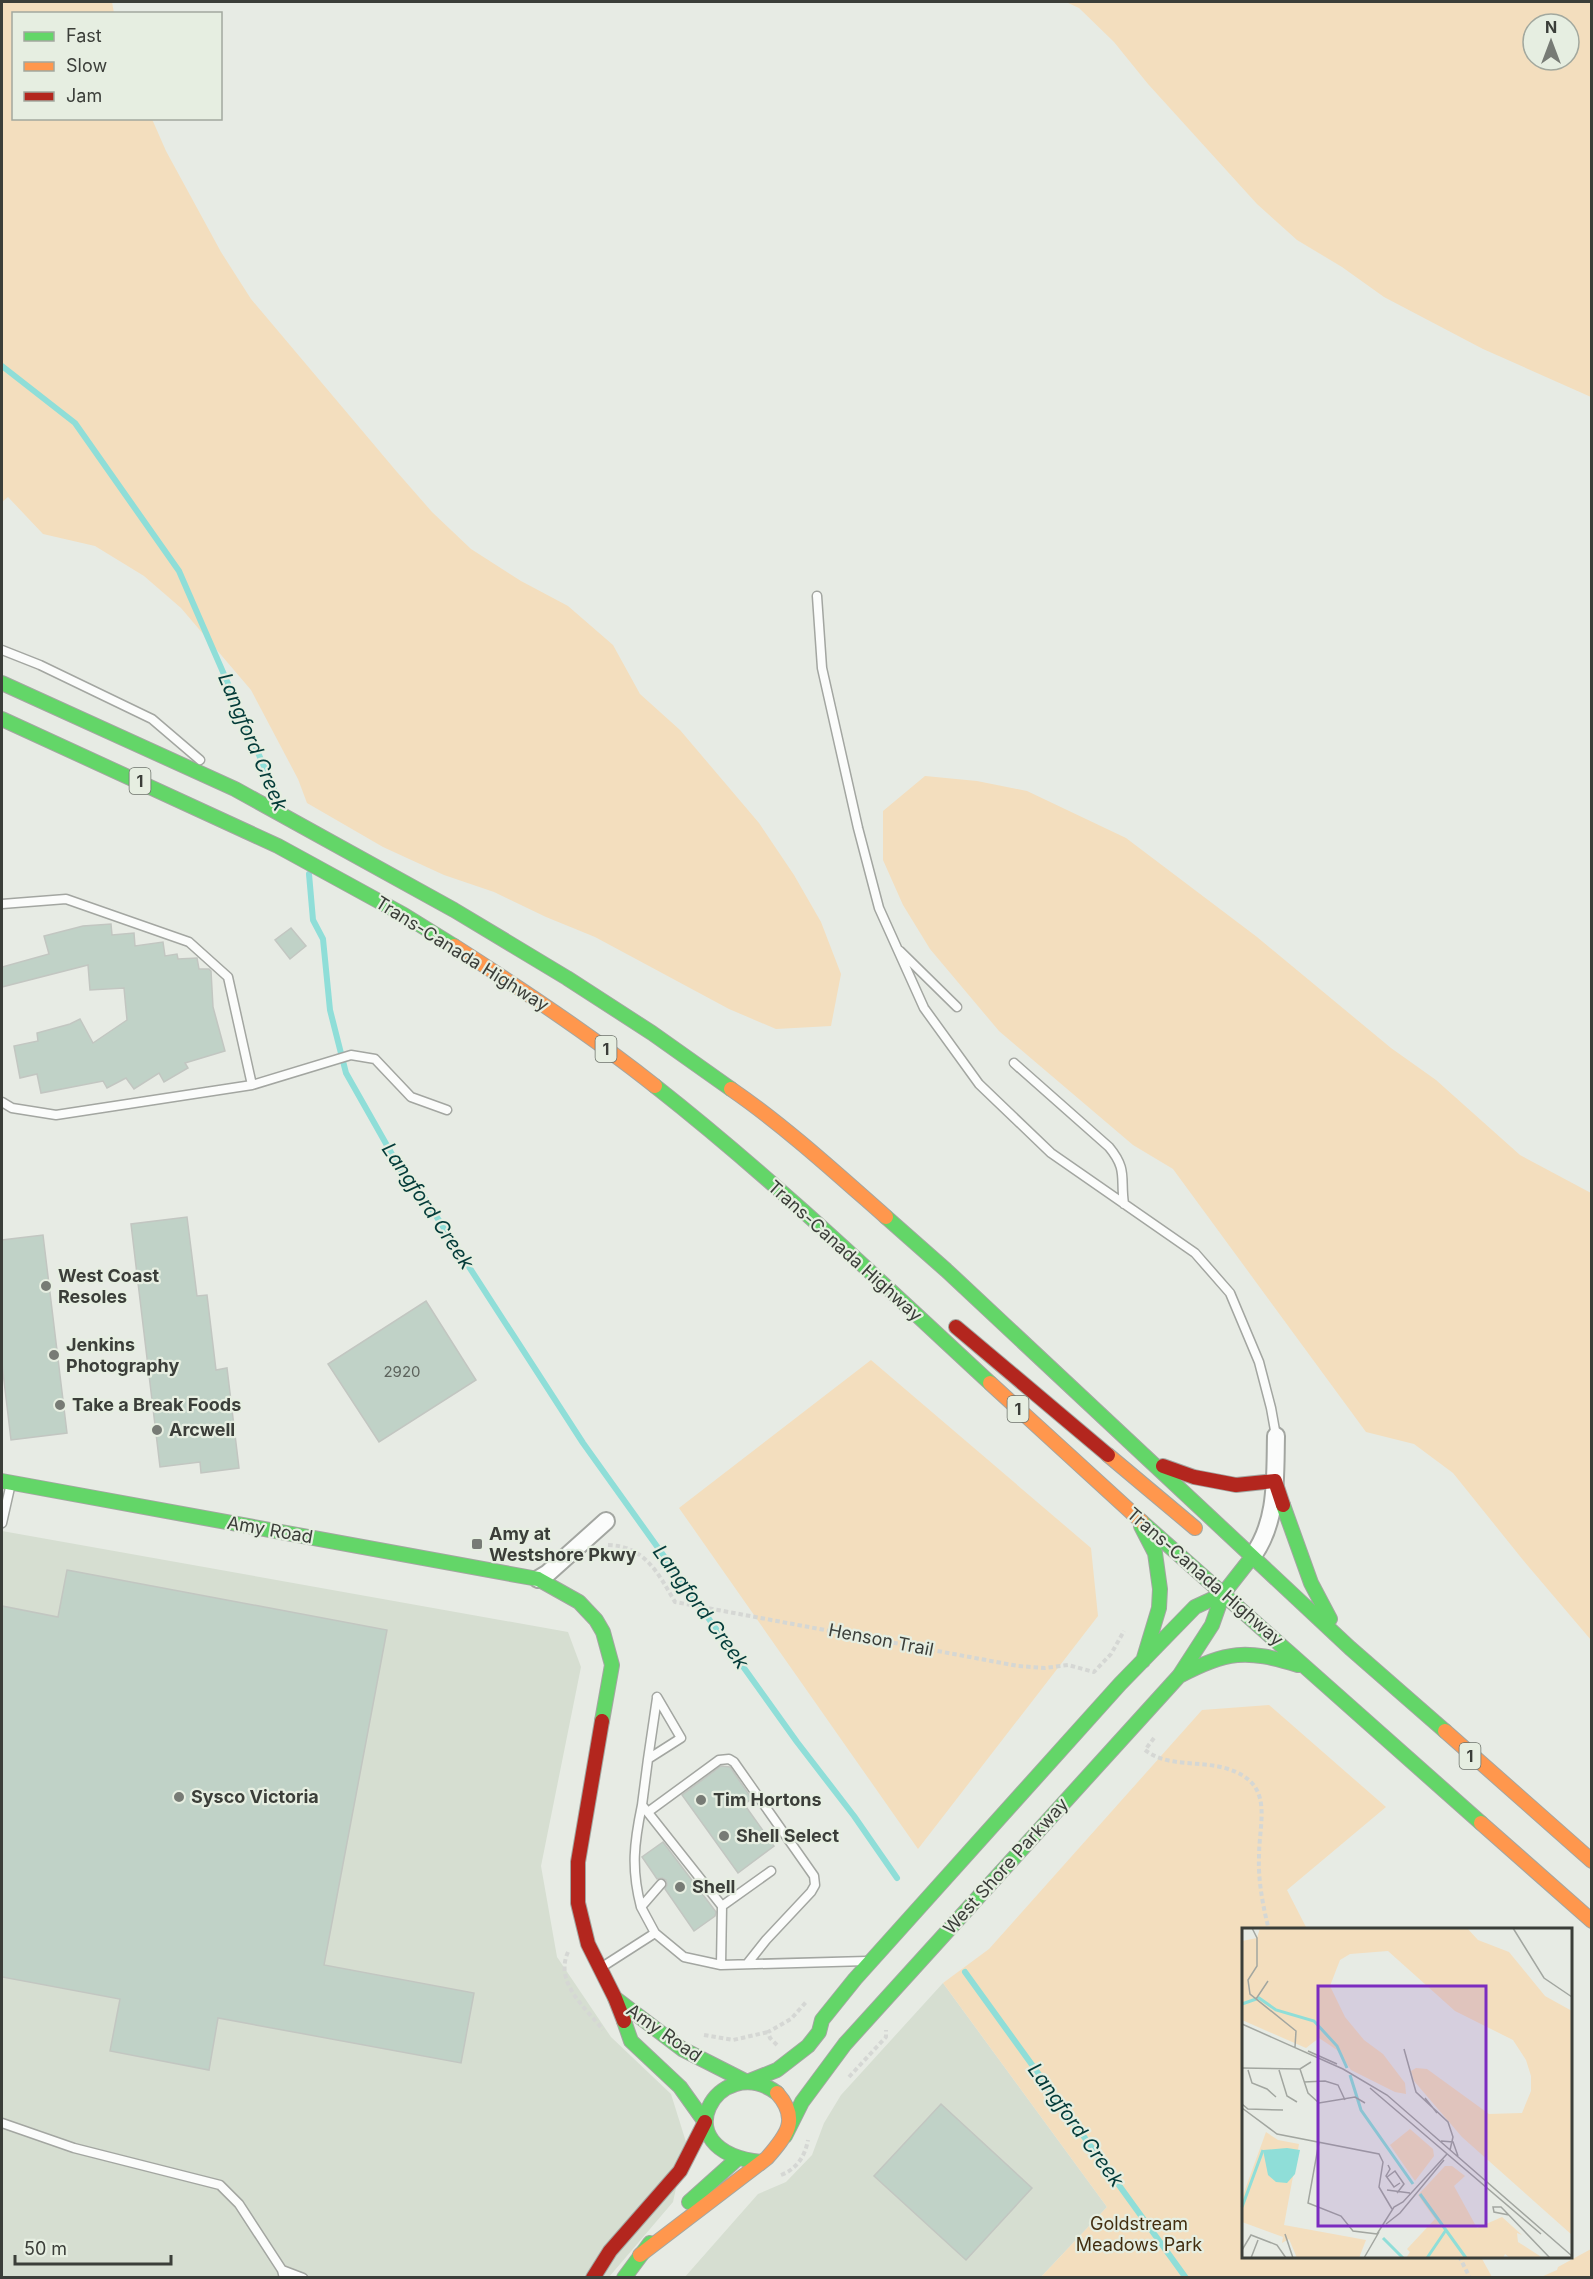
<svg xmlns="http://www.w3.org/2000/svg" width="1593" height="2279" viewBox="0 0 1593 2279" font-family="Inter,sans-serif">
<style>
.built{fill:#d6ded1}
.green{fill:#f3debe;fill-rule:evenodd}
.lines{fill:none;stroke-linecap:round;stroke-linejoin:round}
.stream{stroke:#8fded8;stroke-width:6}
.building{fill:#c0d2c7;stroke:#c2c6c1;stroke-width:1.5}
.lane-casing{stroke:#a3a6a1;stroke-width:11}
.street-casing{stroke:#a3a6a1;stroke-width:20}
.fast-casing{stroke:#a3a6a1;stroke-width:16}
.slow-casing{stroke:#a3a6a1;stroke-width:16}
.jam-casing{stroke:#a3a6a1;stroke-width:16}
.path{stroke:#d5d7d4;stroke-width:4;stroke-dasharray:4.5 3;stroke-linecap:butt}
.lane{stroke:#fbfcfb;stroke-width:8}
.street{stroke:#fbfcfb;stroke-width:16}
.fast{stroke:#63d668;stroke-width:14}
.slow{stroke:#ff974d;stroke-width:14}
.jam{stroke:#b3261e;stroke-width:14}
.poi-dot{fill:#777b75;stroke:#e6eee1;stroke-width:2}
.labels{text-anchor:middle;stroke-width:4.5;stroke-linejoin:round;paint-order:stroke}
.number-label{font-size:15px;fill:#5c635c}
.shield{fill:#e6eee1;stroke:#6e736b;stroke-width:1.5}
.shield-label{font-size:16px;font-weight:bold;fill:#3b3e39}
.street-label{font-size:18px;fill:#3b3e39;stroke:#e6eee1}
.poi-label{font-size:18px;font-weight:bold;fill:#3b3e39;stroke:#e6eee1;text-anchor:start}
.park-label{font-size:18px;fill:#422e10;stroke:#e6eee1}
.water-label{font-size:20px;font-style:italic;fill:#033b39;stroke:#e6eee1}
.inset-river{fill:none;stroke:#8fded8;stroke-width:3}
.inset-road{fill:none;stroke:#a2a6a0;stroke-width:1.5}
.view{fill:#7b2cbf;fill-opacity:0.15;stroke:#7b2cbf;stroke-width:3}
.inset-edge{fill:none;stroke:#3b3e39;stroke-width:3}
</style>
<rect width="100%" height="100%" fill="#e7ebe4"/>
<!-- built -->
<path class="built" d="M2,1531l566,101 13,35 -40,199 16,91 54,80 60,57 15,48 -13,60 -64,75h-607z
M943,1983l164,224 -66,70 -357,1 74,-84 28,-12 26,-27 12,-32 17,-28z"/>
<!-- green -->
<path class="green" d="M2,2h110l2,11 -100,1v104l138,1 14,32 55,101 30,47 146,173 35,40 39,37 50,32 47,25 45,39 27,49 40,36 79,93 35,52 27,47 20,52 -10,52 -55,3 -47,-20 -134,-72 -49,-20 -52,-25 -50,-17 -61,-28 -76,-44 -9,-24 -47,-89 -70,-82 -37,-32 -49,-30 -52,-12 -35,-37 -6,5z
M1066,2h525v395l-108,-48 -99,-52 -42,-30 -45,-27 -40,-36 -109,-120 -34,-42 -35,-34zM1533,24h36v36h-36z
M925,776l52,5 50,10 99,47 131,99 134,111 45,32 84,75 71,38v447l-68,-80 -70,-87 -39,-29 -48,-12 -193,-263 -40,-24 -134,-114 -69,-82 -27,-44 -20,-45v-49z
M871,1360l220,188 7,68 -180,233 -239,-341z
M1269,1705l117,102 -99,83 20,39 -63,1v326l237,1 11,20h-451l66,-70 -164,-224 46,-34 213,-239z
M1591,2249v28h-50l16,-7 1,-3z"/>
<g class="lines">
<!-- stream -->
<path class="stream" d="M2,366l73,57 104,148 100,230
M309,874l4,46 10,19 7,71 16,63 60,106 12,9 165,255 214,299 57,74 43,62
M965,1972l221,306"/>
</g>
<!-- building -->
<path class="building" d="M111,924l1,11 22,-2 1,13 28,-4 2,14 12,-2 1,5 19,-1 2,11h10l2,2 2,36 12,44 -40,12 3,5 -24,14 -5,-9 -25,16 -8,-11 -19,10 -4,-7 -62,12 -4,-19 -17,4 -6,-32 24,-5 -1,-8 33,-9 10,-5 13,24 34,-23 -3,-32 -34,2 -2,-25 -86,22v-20l47,-13 -5,-18 39,-10z
M291,928l15,18 -16,13 -15,-19z
M187,1217l10,79 10,-1 9,75 11,-2 12,100 -38,5 -1,-11 -40,5 -29,-243z
M43,1235l24,198 -56,7 -9,-76v-124z
M426,1301l50,79 -97,62 -51,-78z
M67,1570l320,60 -63,335 150,28 -13,70 -243,-45 -9,52 -99,-19 10,-52 -118,-22v-371l56,11z
M721,1766l9,1 22,32 -8,5 30,42 -36,27 -56,-78z
M663,1842l53,70 -1,4 -21,15 -29,-42 2,-4 -1,-5 -4,-2 -5,1 -15,-22z
M941,2104l91,84 -66,72 -92,-84z"/>
<g class="lines">
<defs>
<path id="lane" d="M817,596l5,72 36,160 21,80 45,100 55,76 72,69 144,100 35,40 29,69 12,46 5,28
M2,650l38,15 112,54 48,41
M2,904l64,-5 123,43 39,35 24,108
M900,951l57,56
M1014,1063l95,84c19,23 11,31 15,57
M2,1102l10,6 44,7 196,-30 99,-30 24,4 36,38 36,13
M2,1523l9,-40
M657,1697l24,41 -33,21 -6,46 80,101 49,-35
M648,1759l9,-61
M648,1812l71,-52 10,-1 5,3 80,114 1,9 -4,7 -45,48 -19,24
M641,1907c-10,-38 -7,-64 1,-102
M655,1933l29,24 37,8 146,-4
M721,1965l1,-59
M602,1967l53,-34 -14,-26 20,-23
M2,2123l72,25 146,37 19,19 43,66 2,8
M282,2270l21,8"/>
<path id="street" d="M1252,1557c26,-35 23,-79 24,-121
M538,1579l10,-6 58,-52"/>
<path id="fast" d="M2,683l233,106 219,121 113,68 85,55 79,56
M2,719l276,127 126,69 50,31
M655,1086c117,92 226,196 335,297
M886,1217l60,53 404,378 95,83
M2,1481l536,98 41,23 17,18 7,12 9,33 -10,56
M1283,1505l28,78 19,36
M1142,1522l339,301
M1141,1526l14,27 5,36 -1,19 -16,53
M1179,1676c49,-25 66,-27 119,-11
M615,1998l67,51 65,33
M624,2021l7,20 49,46 25,35
M747,2082l30,-12 31,-24 11,-14 3,-12 33,-41 265,-295 75,-77 28,-13
M785,2136l17,-34 43,-58 334,-368 33,-51 11,-31 29,-37
M761,2162c-102,-11 -42,-112 16,-69
M689,2202l48,-43
M624,2278l26,-35"/>
<path id="slow" d="M454,946c69,44 137,89 201,140
M731,1089c55,38 105,84 155,128
M990,1383l152,139
M1108,1455l87,73
M1445,1731l147,130
M1481,1823l111,98
M640,2255l127,-97c20,-23 33,-39 10,-65"/>
<path id="jam" d="M956,1327l152,128
M1163,1466l31,11 42,8 39,-4 8,24
M602,1721l-24,141v41l10,41 27,54 9,23
M593,2278l17,-27 70,-80 25,-49"/>
</defs>
<!-- lane casing -->
<use href="#lane" class="lane-casing"/>
<!-- street casing -->
<use href="#street" class="street-casing"/>
<!-- fast casing -->
<use href="#fast" class="fast-casing"/>
<!-- slow casing -->
<use href="#slow" class="slow-casing"/>
<!-- jam casing -->
<use href="#jam" class="jam-casing"/>
<!-- path -->
<path class="path" d="M608,1545c37,1 50,28 67,57l343,64 27,2 23,-3 26,7 17,-18 13,-23
M1154,1738l-9,12c23,18 56,10 83,19 47,15 31,51 31,88 -1,23 4,50 10,73
M568,1952c-14,31 18,56 35,78
M704,2035l29,5 35,-8
M777,2045l-7,-7 -2,-6 23,-13 16,-18
M849,2077l37,-40v-7
M781,2175c16,-6 24,-19 27,-35
M1459,2256l11,22"/>
<!-- lane -->
<use href="#lane" class="lane"/>
<!-- street -->
<use href="#street" class="street"/>
<!-- fast -->
<use href="#fast" class="fast"/>
<!-- slow -->
<use href="#slow" class="slow"/>
<!-- jam -->
<use href="#jam" class="jam"/>
</g>
<!-- markers -->
<g class="poi-dot">
<circle cx="46" cy="1286" r="6"/>
<circle cx="54" cy="1355" r="6"/>
<circle cx="60" cy="1405" r="6"/>
<circle cx="157" cy="1430" r="6"/>
<rect x="471" y="1538" width="12" height="12" rx="3"/>
<circle cx="179" cy="1797" r="6"/>
<circle cx="701" cy="1800" r="6"/>
<circle cx="724" cy="1836" r="6"/>
<circle cx="680" cy="1887" r="6"/>
</g>
<g class="labels">
<!-- number labels -->
<g class="number-label">
<text x="402" y="1377">2920</text>
</g>
<!-- shield labels -->
<g class="shield">
<rect x="129.5" y="768" width="21" height="26" rx="4.5"/>
<rect x="595.5" y="1036" width="21" height="26" rx="4.5"/>
<rect x="1007.5" y="1396" width="21" height="26" rx="4.5"/>
<rect x="1459.5" y="1743" width="21" height="26" rx="4.5"/>
</g>
<g class="shield-label">
<text x="140" y="787">1</text>
<text x="606" y="1055">1</text>
<text x="1018" y="1415">1</text>
<text x="1470" y="1762">1</text>
</g>
<!-- street labels -->
<g class="street-label">
<text transform="translate(462 954) rotate(32)" y="6">Trans-Canada Highway</text>
<text transform="translate(845 1251) rotate(42)" y="6">Trans-Canada Highway</text>
<text transform="translate(270 1530) rotate(10)" y="6">Amy Road</text>
<text transform="translate(1205 1577) rotate(41)" y="6">Trans-Canada Highway</text>
<text transform="translate(881 1640) rotate(11)" y="6">Henson Trail</text>
<text transform="translate(1006 1866) rotate(-48)" y="6">West Shore Parkway</text>
<text transform="translate(664 2033) rotate(35)" y="6">Amy Road</text>
</g>
<!-- poi labels -->
<g class="poi-label">
<text x="58" y="1282">West Coast<tspan x="58" dy="21">Resoles</tspan></text>
<text x="66" y="1351">Jenkins<tspan x="66" dy="21">Photography</tspan></text>
<text x="72" y="1411">Take a Break Foods</text>
<text x="169" y="1436">Arcwell</text>
<text x="489" y="1540">Amy at<tspan x="489" dy="21">Westshore Pkwy</tspan></text>
<text x="191" y="1803">Sysco Victoria</text>
<text x="713" y="1806">Tim Hortons</text>
<text x="736" y="1842">Shell Select</text>
<text x="692" y="1893">Shell</text>
</g>
<!-- park labels -->
<g class="park-label">
<text x="1139" y="2230">Goldstream<tspan x="1139" dy="21">Meadows Park</tspan></text>
</g>
<!-- water labels -->
<g class="water-label">
<text transform="translate(253 742) rotate(67)" y="7">Langford Creek</text>
<text transform="translate(428 1206) rotate(56)" y="7">Langford Creek</text>
<text transform="translate(701 1607) rotate(54)" y="7">Langford Creek</text>
<text transform="translate(1076 2125) rotate(54)" y="7">Langford Creek</text>
</g>
</g>
<!-- overview -->
<g transform="translate(1242 1928)">
<rect width="330" height="330" fill="#e7ebe4"/>
<path d="M18,0h207l11,12 31,12 36,44 27,15v224l-110,-98 -48,-56 -3,-10 5,-3 11,1 62,45 33,-1 9,-22v-15l-5,-16 -13,-20 -58,-29 -67,-60 -38,3 -10,6 -10,26 15,31 19,23 19,14 22,29 1,11 -11,-2 -44,-22 -14,-20 -18,-12 -13,10 -64,-28v-79l15,-3zM168,201l23,20 1,7 -19,25 -25,-36zM24,204l12,8 21,4 -15,81 82,15 -7,18h-62l-8,-19 -7,4 1,-6 -41,-15v-24zM203,238h7l13,10 -11,10 23,42 25,-11 20,18 -5,-2 1,9 25,16h-33l-5,-4 -2,4h-97l4,-6 -3,-3 28,-30 -17,-24z" fill="#f3debe"/>
<path d="M45,220l13,2 -5,24 -8,9 -11,-1 -8,-7 -5,-25z" fill="#8fded8"/>
<path class="inset-river" d="M0,76l17,-6 17,12 38,11 23,25 10,22M108,147l11,35 52,74M178,266l46,64M0,279l21,-57M141,310l20,20M185,330l19,-28"/>
<path class="inset-road" d="M10,0l5,10v28l-9,14 2,14 46,37 -1,16M271,0l31,50 28,19M14,71l12,-18M0,96l101,45 44,26 185,161M162,121l12,43 32,30 5,15 -3,13M66,123l29,13M0,140l58,1 11,-7M58,141l8,24 11,10 36,-6 10,6M6,142l4,13 15,6 9,8M37,142l8,26 10,6M62,154l21,-1 13,4 7,15M128,160l171,146M183,170l12,15M0,176l6,5 35,1M0,180l35,26 102,20 4,8 -4,25 13,22M199,213l12,1 5,14M77,214l-11,61 33,13 12,15 24,3M146,237l2,4 -4,7 8,11 6,-4M145,249l8,-6 9,13 -7,9M145,262l23,3M267,287l-15,-3 -1,-5h8l3,3 46,48M144,296l14,-11 44,-53M43,306l8,24M135,306l17,-27 9,-5 44,-48M0,322l9,-15 26,10 9,13M9,330l7,-18M122,330l15,-26"/>
<path class="view" d="M76,58h168v240h-168z"/>
<rect width="330" height="330" class="inset-edge"/>
</g>
<!-- border -->
<rect width="1593" height="2279" fill="none" stroke="#3b3e39" stroke-width="6"/>
<!-- legend -->
<rect x="12" y="12" width="210" height="108" fill="#e6eee1" stroke="#a2a89e" stroke-width="1.5"/>
<rect x="24" y="32" width="30" height="9" fill="#63d668" stroke="#a2a89e" stroke-width="1.5"/>
<text x="66" y="42" font-size="18" fill="#3b3e39">Fast</text>
<rect x="24" y="62" width="30" height="9" fill="#ff974d" stroke="#a2a89e" stroke-width="1.5"/>
<text x="66" y="72" font-size="18" fill="#3b3e39">Slow</text>
<rect x="24" y="92" width="30" height="9" fill="#b3261e" stroke="#a2a89e" stroke-width="1.5"/>
<text x="66" y="102" font-size="18" fill="#3b3e39">Jam</text>
<!-- north arrow -->
<g transform="translate(1551 42)"><circle r="28" fill="#e6eee1" stroke="#a2a89e" stroke-width="1.5"/>
<path d="M0-4.5L10 22L0 15L-10 22Z" fill="#777b75"/>
<text y="-9" font-size="16" font-weight="bold" text-anchor="middle" fill="#3b3e39">N</text>
</g>
<!-- scale -->
<path d="M15 2255v9h156v-9" fill="none" stroke="#3b3e39" stroke-width="3"/>
<text x="24" y="2255" font-size="18" fill="#3b3e39" stroke="#e6eee1" stroke-width="4.5" paint-order="stroke">50 m</text>
</svg>
